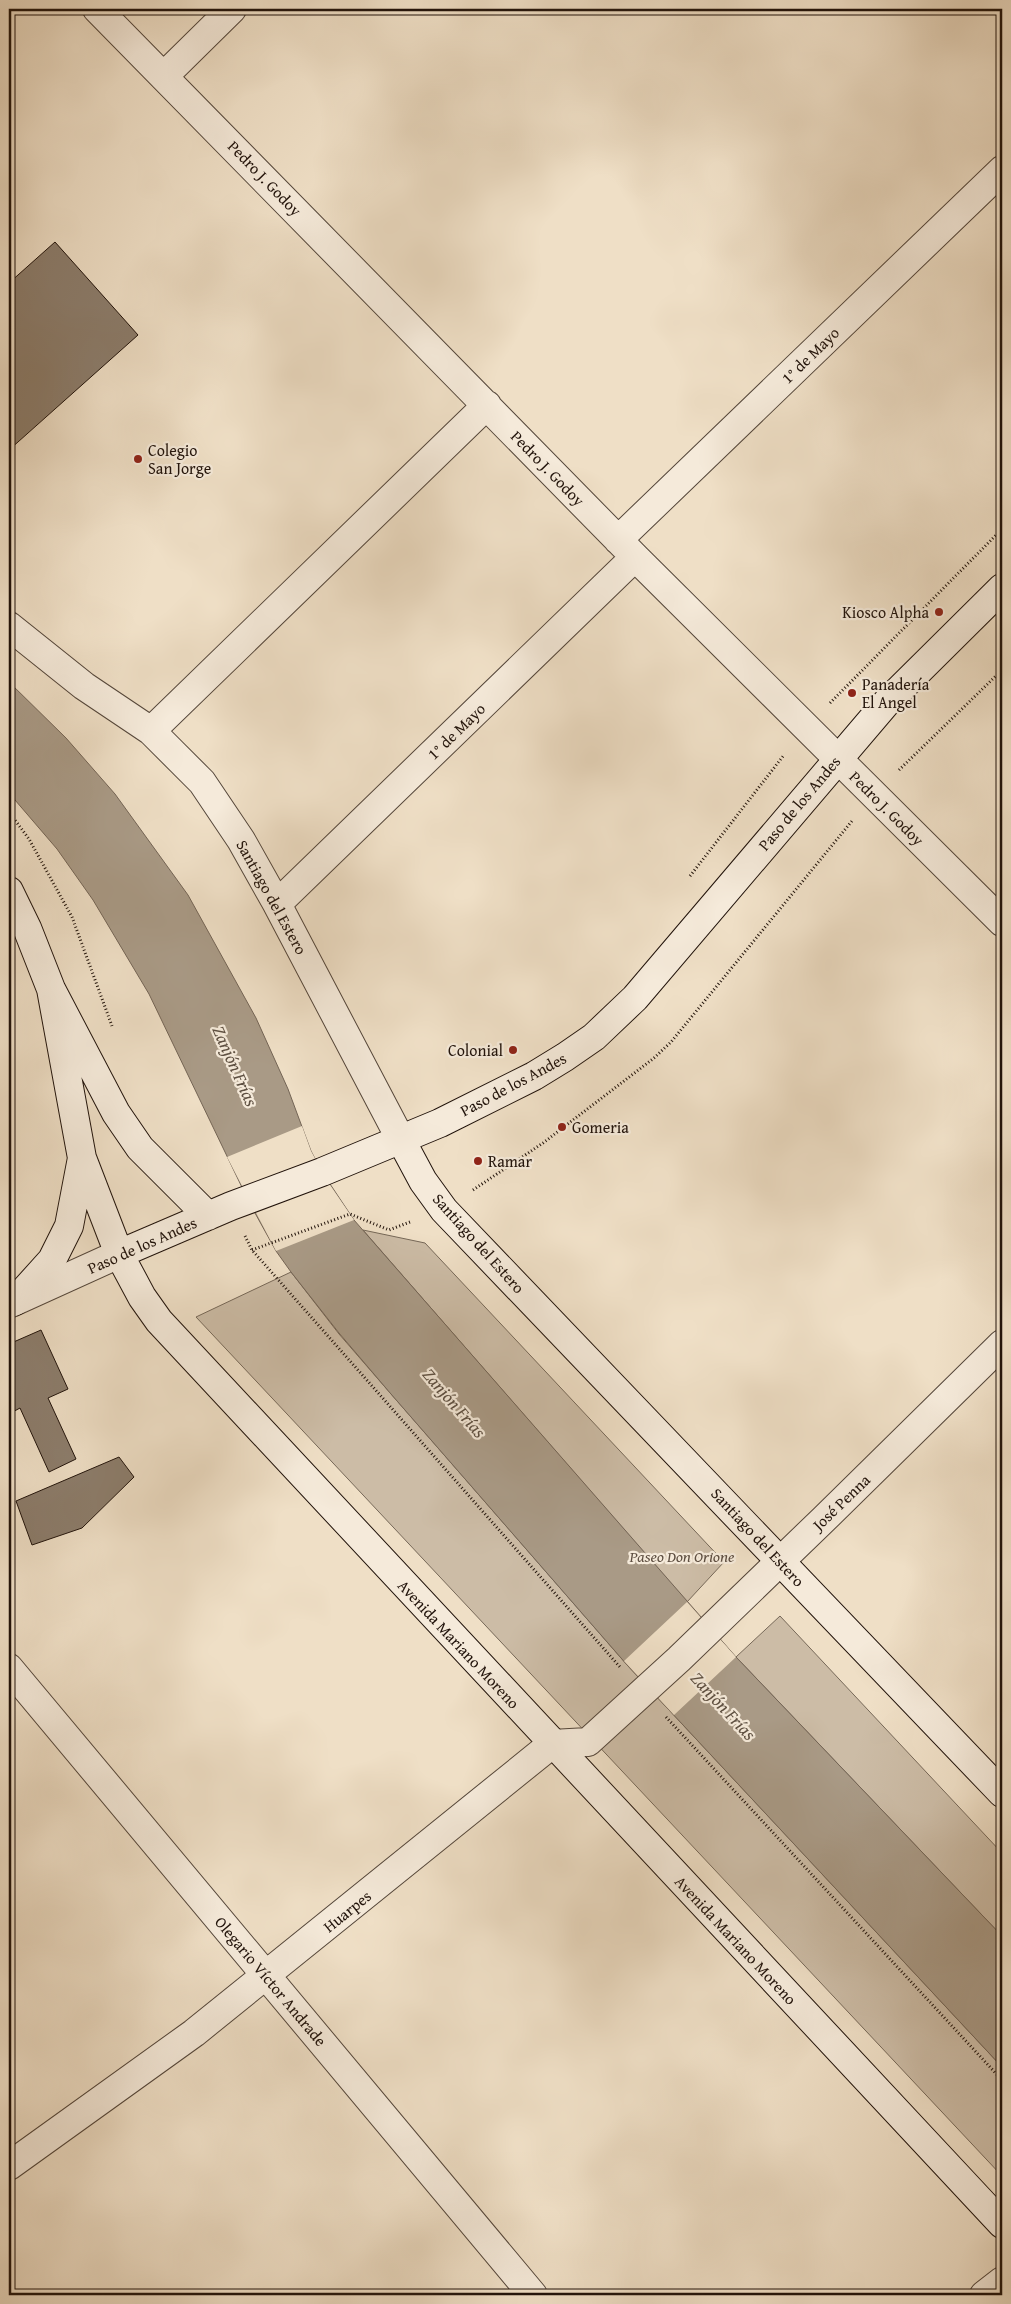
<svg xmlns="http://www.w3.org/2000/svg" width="1011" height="2304" viewBox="0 0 1011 2304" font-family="'Gentium Book Plus',serif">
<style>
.green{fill:#ccbca6;stroke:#766858}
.water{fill:#a99a86;stroke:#736455}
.pier{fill:#efdfc6}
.building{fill:#8c7d6c;stroke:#21130b}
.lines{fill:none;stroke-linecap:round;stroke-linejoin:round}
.minor-casing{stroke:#54463a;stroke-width:30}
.tertiary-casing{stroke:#54463a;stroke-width:30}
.secondary-casing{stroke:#21130b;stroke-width:30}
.path{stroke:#21130b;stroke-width:3;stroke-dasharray:1 2.5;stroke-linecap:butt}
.minor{stroke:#f5eada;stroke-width:28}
.tertiary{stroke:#f5eada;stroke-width:28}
.secondary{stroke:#f5eada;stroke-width:28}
.poi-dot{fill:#8f2418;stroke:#f5eada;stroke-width:2}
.labels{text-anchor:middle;stroke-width:4.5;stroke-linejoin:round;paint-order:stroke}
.street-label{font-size:16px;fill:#21130b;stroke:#f5eada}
.poi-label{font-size:16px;fill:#21130b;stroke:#f5eada;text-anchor:start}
.park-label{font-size:16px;font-style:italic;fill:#5d4e41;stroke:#f5eada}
.water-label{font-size:18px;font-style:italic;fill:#5e5042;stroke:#f5eada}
</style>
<rect width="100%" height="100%" fill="#efdfc6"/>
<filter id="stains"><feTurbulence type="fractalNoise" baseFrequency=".004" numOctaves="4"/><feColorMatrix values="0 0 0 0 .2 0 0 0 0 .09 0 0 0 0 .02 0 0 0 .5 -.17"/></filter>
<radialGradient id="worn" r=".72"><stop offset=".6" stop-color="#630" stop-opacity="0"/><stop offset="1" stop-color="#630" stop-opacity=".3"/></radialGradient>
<!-- green -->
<path class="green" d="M363,1230l62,13 299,319 -37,40z
M291,1272l48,62 52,60 237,272 374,401v109l-806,-859z
M780,1616l222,237v83l-266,-279z"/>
<!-- water -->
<path class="water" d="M9,682l57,56 49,56 73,101 68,123 32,71 23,62 11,21 32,48 382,437 266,279v131l-374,-401 -237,-272 -52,-61 -48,-61 -15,-21 -26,-47 -101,-210 -56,-94 -36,-51 -48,-56z"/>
<!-- pier -->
<path class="pier" d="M302,1126l9,25 17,31 26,38 -78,31 -49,-94z
M687,1602l49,55 -62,58 -50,-54z"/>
<!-- building -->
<path class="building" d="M55,242l83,93 -129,115v-167z
M41,1330l27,59 -20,9 28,61 -27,13 -29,-64 -11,6v-70z
M119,1457l15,20 -52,51 -50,17 -16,-44z"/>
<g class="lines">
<defs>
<path id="minor" d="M97,9l538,548 367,365
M164,76l68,-67
M618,540l384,-370
M9,626l75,60 67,45 51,51 39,58 36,64 124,236
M151,731l336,-326
M277,904l358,-347
M9,1668l524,627
M9,2166l185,-133 358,-289 36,-2 91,-83 145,-140 178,-175
M984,2295l18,-14"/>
<path id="tertiary" d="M11,1303l108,-49"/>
<path id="secondary" d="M9,891l18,37 24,61 65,124 24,35 68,68
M51,989l31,169 37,96 23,43 17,24 843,903
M401,1140l22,41 21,29 558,583
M119,1254l112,-48 91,-34 118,-49 94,-47 31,-19 29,-20 41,-39 252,-296 115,-114
M15,1301l37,-41 17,-34 13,-68"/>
</defs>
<!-- minor casing -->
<use href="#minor" class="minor-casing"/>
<!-- tertiary casing -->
<use href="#tertiary" class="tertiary-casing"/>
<!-- secondary casing -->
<use href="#secondary" class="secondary-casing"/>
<!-- path -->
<path class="path" d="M830,703l172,-174
M899,770l103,-100
M9,812l20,27 43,78 40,109
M690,876l94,-121
M473,1190l70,-47 111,-85 17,-16 181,-221
M245,1236l7,14 368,417
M252,1250l98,-36 39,16 21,-8
M666,1717l336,363"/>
<!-- minor -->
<use href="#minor" class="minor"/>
<!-- tertiary -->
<use href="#tertiary" class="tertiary"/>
<!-- secondary -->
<use href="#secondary" class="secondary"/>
</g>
<!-- markers -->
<g class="poi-dot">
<circle cx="138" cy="459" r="5"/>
<circle cx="939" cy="612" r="5"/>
<circle cx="852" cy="693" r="5"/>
<circle cx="513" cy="1050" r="5"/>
<circle cx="562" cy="1127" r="5"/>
<circle cx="478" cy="1161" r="5"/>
</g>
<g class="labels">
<!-- street labels -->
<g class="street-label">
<text transform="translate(265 178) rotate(46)" y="6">Pedro J. Godoy</text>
<text transform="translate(810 355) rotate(-44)" y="6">1° de Mayo</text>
<text transform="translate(548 468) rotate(46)" y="6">Pedro J. Godoy</text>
<text transform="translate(456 731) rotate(-44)" y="6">1° de Mayo</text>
<text transform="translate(799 803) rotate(-50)" y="6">Paso de los Andes</text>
<text transform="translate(887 808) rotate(45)" y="6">Pedro J. Godoy</text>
<text transform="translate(272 897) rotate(61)" y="6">Santiago del Estero</text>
<text transform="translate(513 1084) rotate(-28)" y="6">Paso de los Andes</text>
<text transform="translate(479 1243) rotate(48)" y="6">Santiago del Estero</text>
<text transform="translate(142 1245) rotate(-24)" y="6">Paso de los Andes</text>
<text transform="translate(841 1502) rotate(-44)" y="6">José Penna</text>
<text transform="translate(758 1537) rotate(47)" y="6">Santiago del Estero</text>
<text transform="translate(459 1644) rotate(47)" y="6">Avenida Mariano Moreno</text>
<text transform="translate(347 1911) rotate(-39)" y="6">Huarpes</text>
<text transform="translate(736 1940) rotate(47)" y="6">Avenida Mariano Moreno</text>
<text transform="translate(271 1981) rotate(50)" y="6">Olegario Víctor Andrade</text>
</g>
<!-- poi labels -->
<g class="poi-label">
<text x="148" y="456">Colegio<tspan x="148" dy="18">San Jorge</tspan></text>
<text x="929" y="618" text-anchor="end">Kiosco Alpha</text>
<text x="862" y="690">Panadería<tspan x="862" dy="18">El Angel</tspan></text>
<text x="503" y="1056" text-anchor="end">Colonial</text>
<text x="572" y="1133">Gomeria</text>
<text x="488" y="1167">Ramar</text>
</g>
<!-- park labels -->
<g class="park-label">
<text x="682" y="1562">Paseo Don Orione</text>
</g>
<!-- water labels -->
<g class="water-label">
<text transform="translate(235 1066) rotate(66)" y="6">Zanjón Frías</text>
<text transform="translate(454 1403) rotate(49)" y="6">Zanjón Frías</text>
<text transform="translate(723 1706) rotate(47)" y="6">Zanjón Frías</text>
</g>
</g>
<!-- margin -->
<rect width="1011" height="2304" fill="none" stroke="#efdfc6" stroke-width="30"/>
<rect x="10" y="10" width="991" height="2284" fill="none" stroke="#21130b" stroke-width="2.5"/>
<rect x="15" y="15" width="981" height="2274" fill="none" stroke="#21130b"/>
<rect width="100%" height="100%" filter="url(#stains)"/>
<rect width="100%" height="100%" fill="url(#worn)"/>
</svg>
